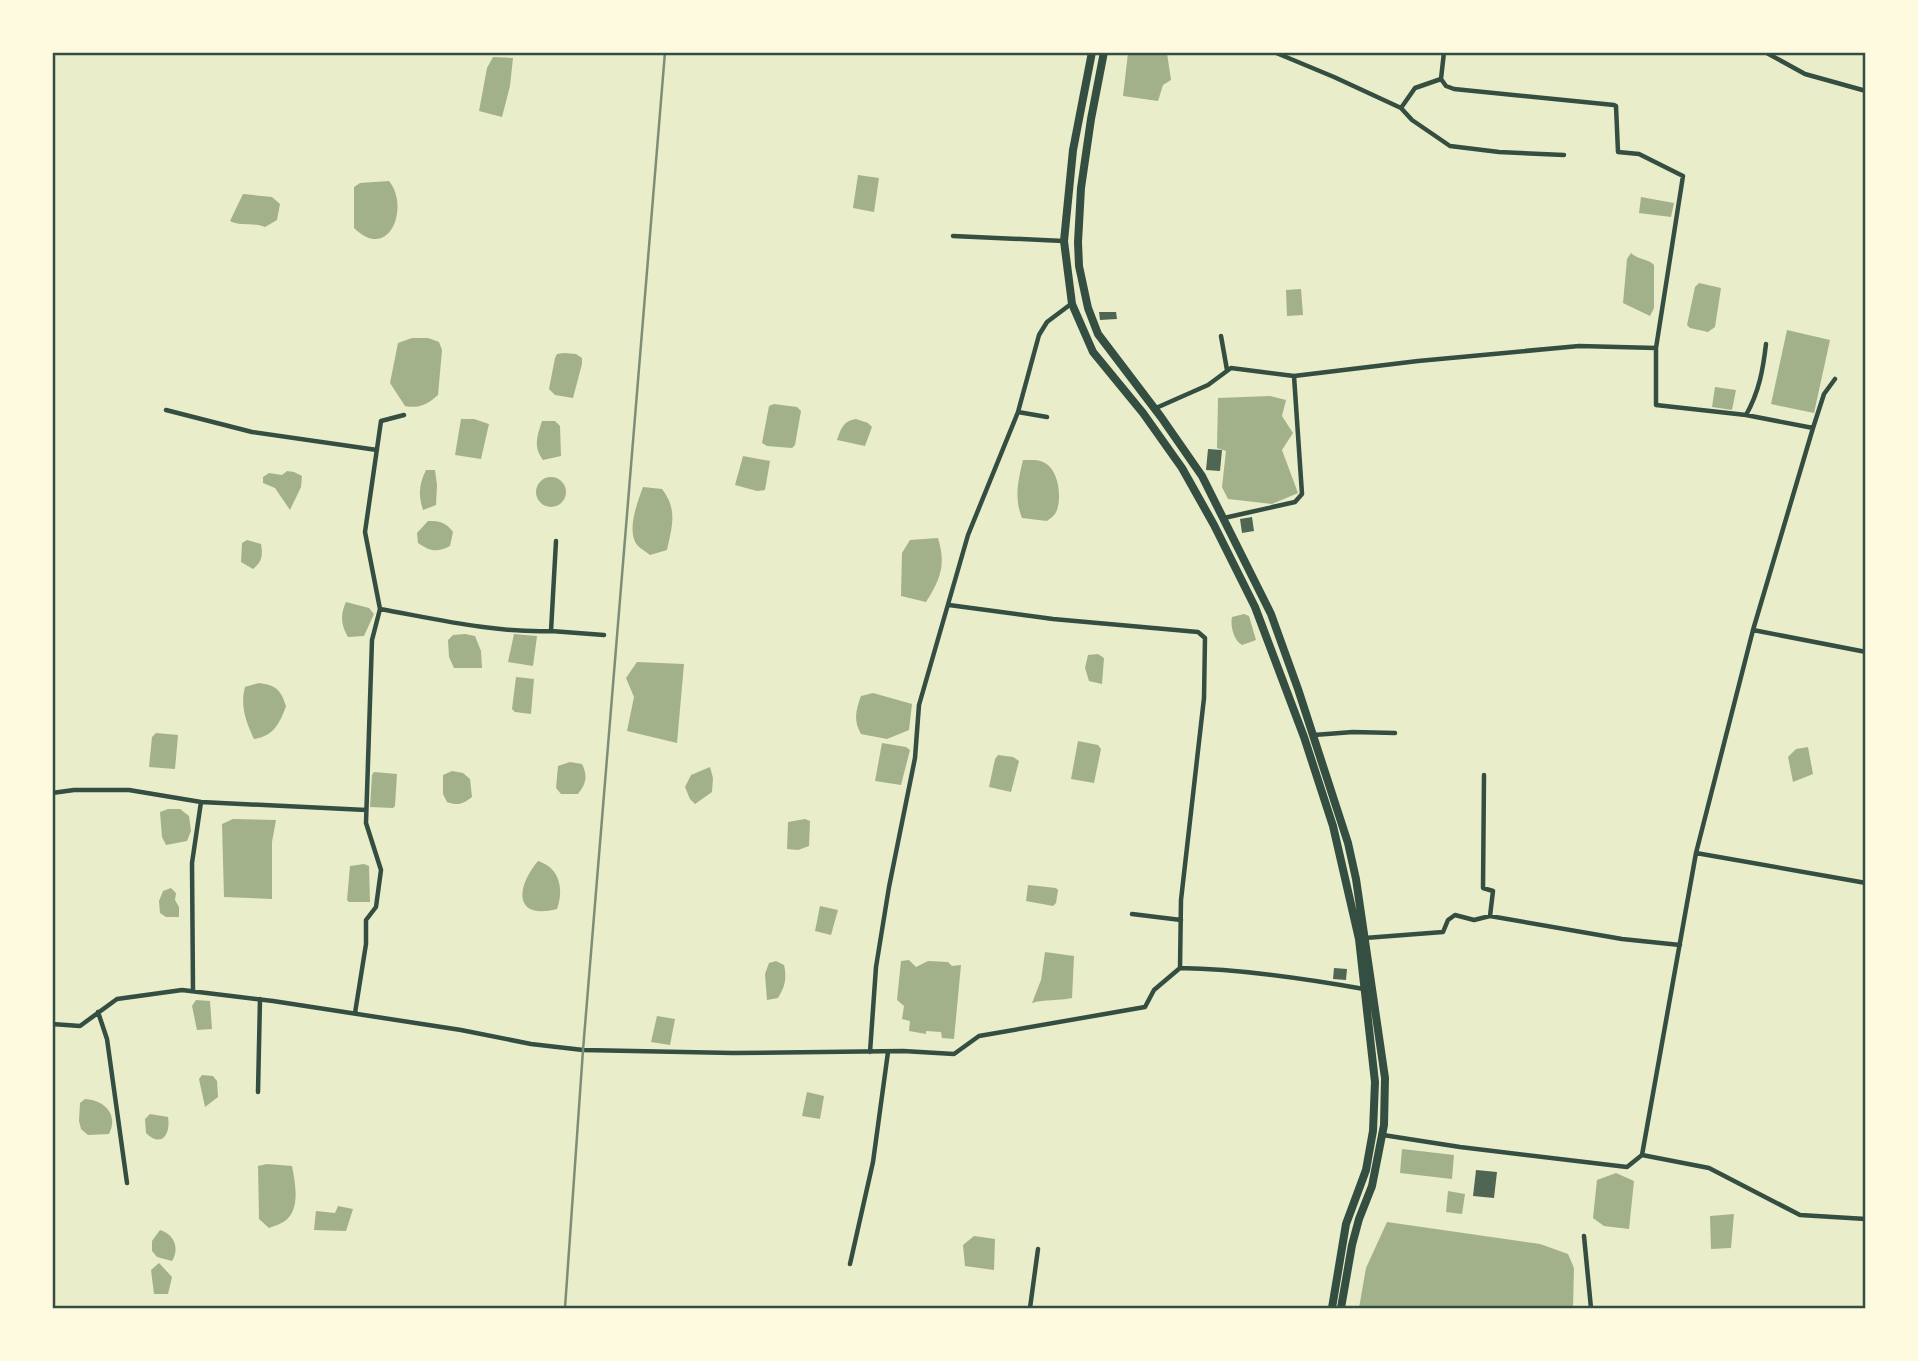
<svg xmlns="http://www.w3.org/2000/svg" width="1918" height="1361" viewBox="0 0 1918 1361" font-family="'PT Sans',sans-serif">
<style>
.water{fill:#a3b18a}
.building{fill:#4f6655}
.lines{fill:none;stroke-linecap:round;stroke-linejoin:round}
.minor{stroke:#344e41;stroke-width:4.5}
.trunk{stroke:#344e41;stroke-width:8}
.rail{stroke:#7c8e77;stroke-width:2.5}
.neatline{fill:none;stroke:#344e41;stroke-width:2.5}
</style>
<rect width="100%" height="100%" fill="#e9edc9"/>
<!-- water -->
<path class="water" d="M1128,53h39l4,27 -8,5 -5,16 -35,-5z
M493,57l20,1 -3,28 -8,31 -23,-6 8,-43z
M858,175l21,3 -5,34 -21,-4z
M389,181c21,25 1,82 -35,47v-41l6,-4z
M243,194l29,3 8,7 -3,16 -12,7c-12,-5 -23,0 -35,-6z
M1641,197l33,6 -3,14 -32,-4z
M1631,253c7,7 16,5 23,12v43l-4,8 -27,-13 4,-44z
M1699,283l22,5 -6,39 -7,5 -18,-4 -3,-3 8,-38z
M1301,289l2,26 -16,1 -1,-26z
M1787,330l43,10 -16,73 -43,-9z
M412,338h16l11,4 3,8 -4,45c-10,9 -19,14 -33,11l-15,-23 8,-40z
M564,353l12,1 6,4v6l-9,34 -18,-3 -6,-6 6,-31 2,-4z
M1715,387l21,3 -4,20 -20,-3z
M1270,396l16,4 -4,16 11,17 -11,17 16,43 -26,11 -44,-5 -6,-12 4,-36 -9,-3 1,-50z
M774,404l23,3 4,4 -6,34 -3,3 -25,-2 -5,-3 7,-37z
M461,419h13l15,5 -8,35 -26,-4z
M856,419l12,4 4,4 -7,19 -28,-6c4,-11 6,-19 19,-21z
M542,421h13l5,5 1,30 -18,4c-10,-13 -6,-24 -1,-39z
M743,456l27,5 -5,29 -8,1 -22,-6z
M1023,460c8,0 16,-1 22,3 14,7 18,38 10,51 -2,3 -6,5 -8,7l-25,-3c-8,-20 -4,-37 1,-58z
M426,470h9l2,15 -1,20 -13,5c-5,-15 -4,-26 3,-40z
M287,471l7,1 8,4 -1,11 -11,23 -15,-22 -12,-5v-6l6,-4 13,2z
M536 492a15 15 0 1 1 30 0a15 15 0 1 1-30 0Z
M643,487l19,2c16,21 10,37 5,61l-17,5c-6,-5 -14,-8 -16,-16 -5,-16 4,-38 9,-52z
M428,521c11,0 18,1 25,11l-3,14c-14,7 -20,5 -32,-3l-1,-10z
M938,538c8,27 3,40 -12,64l-25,-6 1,-43 8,-13z
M247,540l14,4c2,12 1,18 -8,25l-12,-7 1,-19z
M346,602l23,6 5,6 -10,22 -16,1c-7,-12 -8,-22 -2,-35z
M1244,614l5,2 7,24 -14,5c-8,-4 -12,-19 -10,-28z
M465,634l10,2 6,15 1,17h-28l-5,-11 -1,-17 5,-5z
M514,634l23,2 -4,30 -25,-4z
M1098,654l6,4 -2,26 -13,-3 -4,-13 3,-13z
M637,662l47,2 -7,79 -50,-12 7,-34 -8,-19z
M516,677l18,2 -3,35 -16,-2 -3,-3z
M259,683c17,2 22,7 27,23 -6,17 -12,30 -32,33 -8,-17 -14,-33 -9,-52z
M873,693l39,11 -3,26 -22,9 -26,-5c-8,-14 -5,-24 0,-38z
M156,733l22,2 -3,34 -26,-2 3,-30z
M1078,741l20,4 3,4 -7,34 -23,-4z
M882,743l24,4 4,3 -9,35 -26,-4z
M1808,747l5,27 -20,8 -5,-25 8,-8z
M998,755l15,2 6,4 -8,31 -22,-5 6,-28z
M570,762l12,2c6,12 4,20 -4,30h-17l-5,-6 2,-22z
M710,767l3,11 -1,14 -17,12 -5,-5 -5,-12 6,-12z
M452,771l11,2 7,6 2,18c-9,7 -14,9 -25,5l-4,-8v-19z
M374,772l23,2 -2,32 -2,2 -23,-1 2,-32z
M168,809h12l9,7 2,15 -4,10 -21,4 -4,-8 -2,-25z
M233,819l43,1 -4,22v57l-48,-2 -2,-73z
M805,819l5,2 -1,25 -11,4 -11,-1 1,-27z
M538,861c22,7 26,28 19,48 -44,11 -41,-22 -19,-48z
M364,864l5,2 1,36h-21l-2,-2 3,-34z
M1028,885l28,3 2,2 -2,13 -3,3 -27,-5z
M171,888l5,5 -1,7 4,7v10h-13l-6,-4 -1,-12 4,-10z
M820,906l18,4 -7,25 -16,-4z
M1045,952l29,4 -2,42c-14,3 -27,1 -40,5l9,-23z
M909,960l7,7 12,-6 20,1 4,4 9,-1 -7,74 -12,-1 -1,-6 -15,-1v3l-17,-3 1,-10 -8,-2 2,-13 -7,-6 4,-39z
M776,961l8,4c3,13 1,22 -6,33l-11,2 -2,-26 4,-11z
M196,1000l14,1 2,28 -15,1 -5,-24z
M657,1016l18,3 -5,26 -19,-3z
M202,1075l11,1 4,5 1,16 -13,10 -6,-28z
M807,1092l17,4 -4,23 -18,-3z
M85,1099c19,1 34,15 24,35l-21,1 -7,-6 -2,-8 1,-18z
M150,1114l18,3c3,18 -7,31 -22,16l-1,-14z
M1402,1149l52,6 -2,24 -52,-6z
M267,1164l25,2c3,16 9,43 -7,55 -4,3 -11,5 -16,7l-10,-9 -1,-53z
M1616,1173l18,8 -5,48 -25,-3 -11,-8 4,-38z
M1448,1191l17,3 -3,20 -16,-2z
M338,1206l15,3 -7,22 -32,-1 2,-19 19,2z
M1734,1214l-3,34 -20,1 -1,-33z
M1387,1222l153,22 28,10 6,14 -1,40h-214l7,-40z
M160,1230c14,4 20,18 12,31l-15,-4 -5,-6v-10z
M974,1236l21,3 -1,31 -29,-4 -2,-21z
M159,1263l13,14 -4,17h-14l-3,-24z"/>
<!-- building -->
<path class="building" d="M1099,312h17l1,7 -17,1z
M1208,449l14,1 -2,21 -14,-1z
M1252,517l2,14 -12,2 -2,-14z
M1334,968l13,1 -1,11 -13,-1z
M1476,1170l21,2 -3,26 -21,-2z"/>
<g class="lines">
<!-- minor -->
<path class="minor" d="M1274,52l60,25 67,31 14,-20 26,-9 5,7 8,3 160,16 2,1 2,46 21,2 44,22 -27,172
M1765,52l40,22 61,17
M1441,79l3,-27
M1401,108l11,12 38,26 49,6 65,3
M953,236l110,5
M1221,336l6,34
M1156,408l52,-23 23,-17 63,8 124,-15 161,-15 77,2v57l90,10 67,13 -60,202 -57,223 170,30
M166,410l86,22 125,18
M1018,412l29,5
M1746,415c13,-23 17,-45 20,-71
M1813,428l11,-34 11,-15
M1224,518l71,-16 7,-8 -8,-118
M949,605l104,14 145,13 7,6 -1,60 -23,202 -1,68
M380,609c56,10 114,24 171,22l5,-90
M1753,630l113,22
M551,631l53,4
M1314,735l39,-3 42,1
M1484,775l-1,113 10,3 -3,25
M52,793l22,-3h55l72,12 165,8
M1132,914l49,6
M1365,938l78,-6 5,-12 7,-5 19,5 16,-4 132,23 58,6
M193,991l-1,-128 9,-61
M98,1012l9,27 20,144
M355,1013l11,-69v-24l10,-13 5,-37 -15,-47 6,-183 8,-31 -15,-77 16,-111 23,-6
M52,1024l28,2 37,-27 65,-9 91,11 188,29 70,14 52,6 150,3 170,-2 51,3 25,-18 166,-29 9,-17 26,-22c62,1 123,10 184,21
M870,1052l6,-85 13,-80 26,-129 4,-53 49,-170 50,-123 21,-77 8,-13 24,-18
M258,1092l2,-93
M1383,1135l77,12 167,20 15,-12 67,13 91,47 66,4
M1642,1155l54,-302
M1584,1236l7,72
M850,1264l23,-102 15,-110
M1030,1308l8,-59"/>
<!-- trunk -->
<path class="trunk" d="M1092,52l-19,98 -9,91 8,63 21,48 50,61 39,55 32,57 41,82 49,130 29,89 26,113 16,143 -2,49 -7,39 -20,54 -14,84
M1104,52l-13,67 -10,69 -3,54 1,24 9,42 10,26 63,83 41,59 69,138 27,75 50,154 8,36 29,199 -1,47 -12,61 -13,33 -7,26 -11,63"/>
<!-- rail -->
<path class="rail" d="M565,1308l18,-258 82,-998"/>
</g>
<!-- border -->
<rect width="1918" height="1361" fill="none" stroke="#fefae0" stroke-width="108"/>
<rect x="54" y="54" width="1810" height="1253" class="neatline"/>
</svg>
